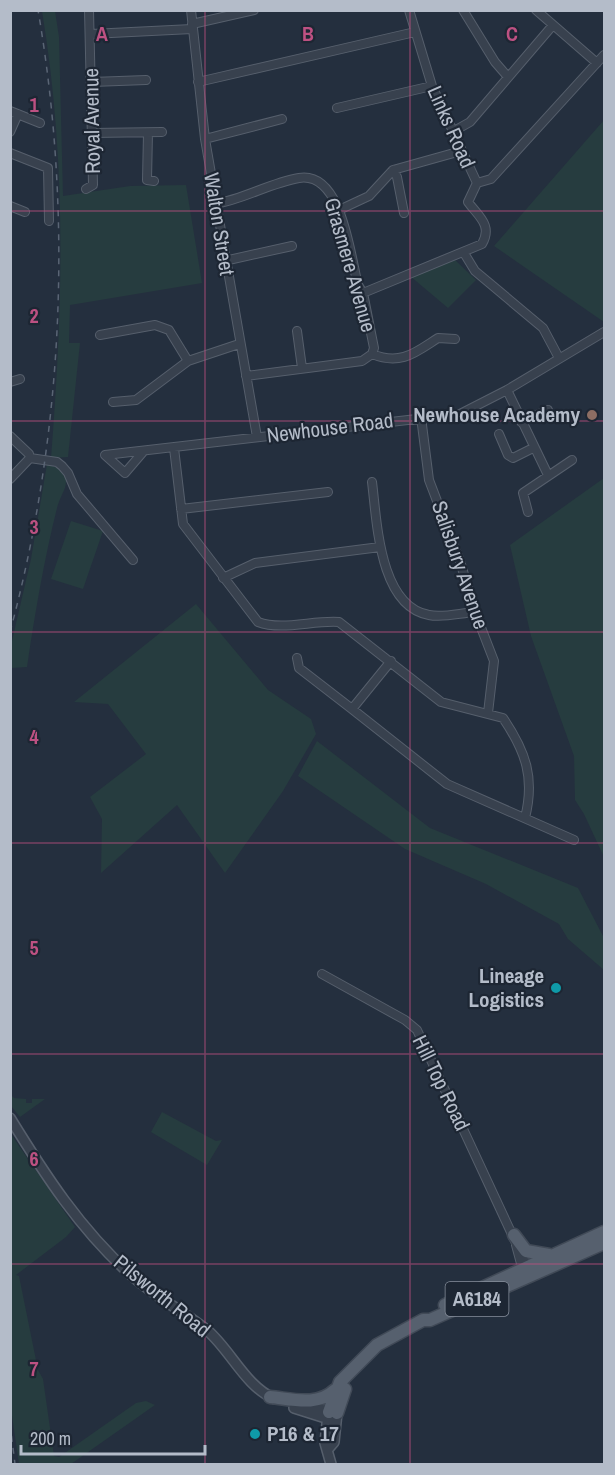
<svg xmlns="http://www.w3.org/2000/svg" width="615" height="1475" viewBox="0 0 615 1475" font-family="'Archivo Narrow',sans-serif">
<style>
.green{fill:#263c3f}
.lines{fill:none;stroke-linecap:round;stroke-linejoin:round}
.minor-casing{stroke:#565f6c;stroke-width:10}
.tertiary-casing{stroke:#565f6c;stroke-width:12}
.primary-casing{stroke:#414a57;stroke-width:15}
.minor{stroke:#38414e;stroke-width:8}
.tertiary{stroke:#38414e;stroke-width:9}
.primary{stroke:#56606e;stroke-width:12}
.rail{stroke:#5a6575;stroke-width:1.5;stroke-dasharray:6 6;stroke-linecap:butt}
.grid{fill:none;stroke:#bd5182;stroke-width:1.5;stroke-opacity:0.55}
.education-dot{fill:#8d6e63;stroke:#1d2633;stroke-width:2}
.culture-dot{fill:#0f9aa8;stroke:#1d2633;stroke-width:2}
.labels{text-anchor:middle;stroke-width:4.5;stroke-linejoin:round;paint-order:stroke}
.shield{fill:#1d2633;stroke:#878f9c;stroke-width:1.5}
.shield-label{font-size:20px;font-weight:bold;fill:#b4bcc9}
.street-label{font-size:21px;fill:#b4bcc9;stroke:#1d2633}
.poi-label{font-size:21px;font-weight:bold;fill:#b4bcc9;stroke:#1d2633;text-anchor:end}
.grid-label{font-size:20px;text-anchor:middle;font-weight:bold;fill:#bd5182;stroke:#1d2633;stroke-width:4.5;stroke-linejoin:round;paint-order:stroke}
</style>
<rect width="100%" height="100%" fill="#242f3e"/>
<!-- green -->
<path class="green" d="M42,11h13l4,26 4,159 67,-10 56,-1 16,98 -132,22 -1,38h11l-12,114 -17,1c12,-152 16,-296 -9,-447z
M604,120v202l-110,-76z
M455,260l21,20 -28,28 -38,-32z
M47,464l16,6c8,16 -2,22 -6,38 -13,52 -22,105 -30,159l-16,1v-23l20,-86z
M604,478v377h-1l-19,-41 -9,-14 -1,-44 -43,-120 -21,-91z
M71,521l32,10 -20,58 -32,-10z
M196,604l72,86 43,29 5,15 -33,57 -58,82 -48,-68 -76,68 1,-54 -12,-22 56,-43 -38,-50 -34,-2z
M317,741l113,87 148,60 26,50v32l-36,-31 -9,-15 -73,-40 -81,-35 -107,-73z
M10,1094l4,4 12,1v4h6v-4h13l-25,18 -9,-11z
M162,1112l54,29 6,-1 -15,25 -56,-33z
M10,1133l65,94 -9,10 -50,38 3,1 19,94 5,9 11,77 5,1 77,-54 10,-2 9,4 -84,59h-52l-9,-62z"/>
<g class="lines">
<defs>
<path id="minor" d="M191,10l14,129 52,298
M409,10l23,76 45,97
M463,10l32,52 13,15
M536,10l61,53
M192,24l62,-14
M91,34l101,-5
M92,82l54,-2
M198,82l217,-50
M337,108l95,-22
M10,111l30,12
M454,131l16,-9 83,-97
M10,132l8,-18
M92,133l70,-1
M148,133l-1,47 7,1
M205,139l77,-20
M10,153l38,15 1,53
M393,170l4,7 7,36
M477,183l14,-4 113,-124
M86,189l7,-4 -4,-175
M215,204c29,-5 55,-21 84,-26 43,-7 51,77 59,107l5,8 11,55 -2,6
M10,206l15,6
M339,210l30,-14 24,-26 68,-19
M464,253l11,18 68,57 16,30
M224,261l68,-15
M363,293l119,-49c11,-19 -4,-28 -14,-42l9,-19
M297,331l5,37
M100,335l55,-10 14,5 19,31
M246,376l116,-15 10,-7c29,12 44,-2 66,-16l17,1
M10,382l10,-3
M507,390l41,85
M113,402l23,-2 52,-39 51,-17
M421,417l8,63 31,81 15,51 19,49 -6,52
M521,422l27,-12
M499,434l9,21 5,3 20,-10
M10,436l19,18 1,4 27,4 5,4 6,7 9,21 56,66
M174,448l9,76 75,98c24,9 55,-2 81,0l102,80 62,16c23,34 32,60 22,100
M143,452l-18,21 -20,-18 355,-41 47,-24 97,-58
M10,479l20,-21
M372,482c5,39 7,124 57,133 14,3 31,-2 46,-3
M181,509l147,-17
M528,512l-5,-19 49,-33
M223,578l32,-15 125,-16
M297,658l2,10 53,41 39,-48
M352,709l95,75 127,56
M322,974l83,46 12,10 112,241
M516,1245l7,26"/>
<path id="tertiary" d="M10,1118c35,57 70,111 120,156 24,22 53,37 78,57 23,20 38,56 67,68
M297,1404l40,9 -3,29 -6,7
M294,1408l41,13
M328,1414l-3,29 6,21"/>
<path id="primary" d="M514,1235l12,16 23,4
M445,1305l159,-73
M270,1397c22,2 47,10 65,-7
M329,1412l11,-30 37,-37 46,-25h7l174,-77
M337,1413l8,-24"/>
</defs>
<!-- minor casing -->
<use href="#minor" class="minor-casing"/>
<!-- tertiary casing -->
<use href="#tertiary" class="tertiary-casing"/>
<!-- primary casing -->
<use href="#primary" class="primary-casing"/>
<!-- minor -->
<use href="#minor" class="minor"/>
<!-- tertiary -->
<use href="#tertiary" class="tertiary"/>
<!-- primary -->
<use href="#primary" class="primary"/>
<!-- rail -->
<path class="rail" d="M10,632c54,-200 63,-418 28,-622
M10,1424l5,40"/>
</g>
<!-- grid -->
<path class="grid" d="M205,10v1454M410,10v1454M10,211h594M10,421h594M10,632h594M10,843h594M10,1054h594M10,1264h594"/>
<!-- markers -->
<circle class="education-dot" cx="592" cy="415" r="6"/>
<g class="culture-dot">
<circle cx="556" cy="988" r="6"/>
<circle cx="255" cy="1434" r="6"/>
</g>
<g class="labels">
<!-- shield labels -->
<rect class="shield" x="445.5" y="1282" width="63" height="34" rx="4.5"/>
<g class="shield-label">
<text x="477" y="1306">A6184</text>
</g>
<!-- street labels -->
<g class="street-label">
<text transform="translate(92 121) rotate(-91)" y="7">Royal Avenue</text>
<text transform="translate(451 127) rotate(66)" y="7">Links Road</text>
<text transform="translate(219 224) rotate(81)" y="7">Walton Street</text>
<text transform="translate(350 265) rotate(74)" y="7">Grasmere Avenue</text>
<text transform="translate(330 428) rotate(-7)" y="7">Newhouse Road</text>
<text transform="translate(460 565) rotate(71)" y="7">Salisbury Avenue</text>
<text transform="translate(441 1083) rotate(64)" y="7">Hill Top Road</text>
<text transform="translate(162 1296) rotate(39)" y="7">Pilsworth Road</text>
</g>
<!-- poi labels -->
<g class="poi-label">
<text x="580" y="422">Newhouse Academy</text>
<text x="544" y="983">Lineage<tspan x="544" dy="24">Logistics</tspan></text>
<text x="267" y="1441" text-anchor="start">P16 &amp; 17</text>
</g>
</g>
<g class="grid-label">
<text x="102" y="41">A</text>
<text x="308" y="41">B</text>
<text x="512" y="41">C</text>
<text x="34" y="112">1</text>
<text x="34" y="323">2</text>
<text x="34" y="534">3</text>
<text x="34" y="744">4</text>
<text x="34" y="955">5</text>
<text x="34" y="1166">6</text>
<text x="34" y="1376">7</text>
</g>
<!-- border -->
<rect width="615" height="1475" fill="none" stroke="#b4bcc9" stroke-width="24"/>
<!-- scale -->
<path d="M21 1445v9h184v-9" fill="none" stroke="#b4bcc9" stroke-width="3"/>
<text x="30" y="1445" font-size="18" fill="#b4bcc9" stroke="#1d2633" stroke-width="4.5" paint-order="stroke">200 m</text>
</svg>
